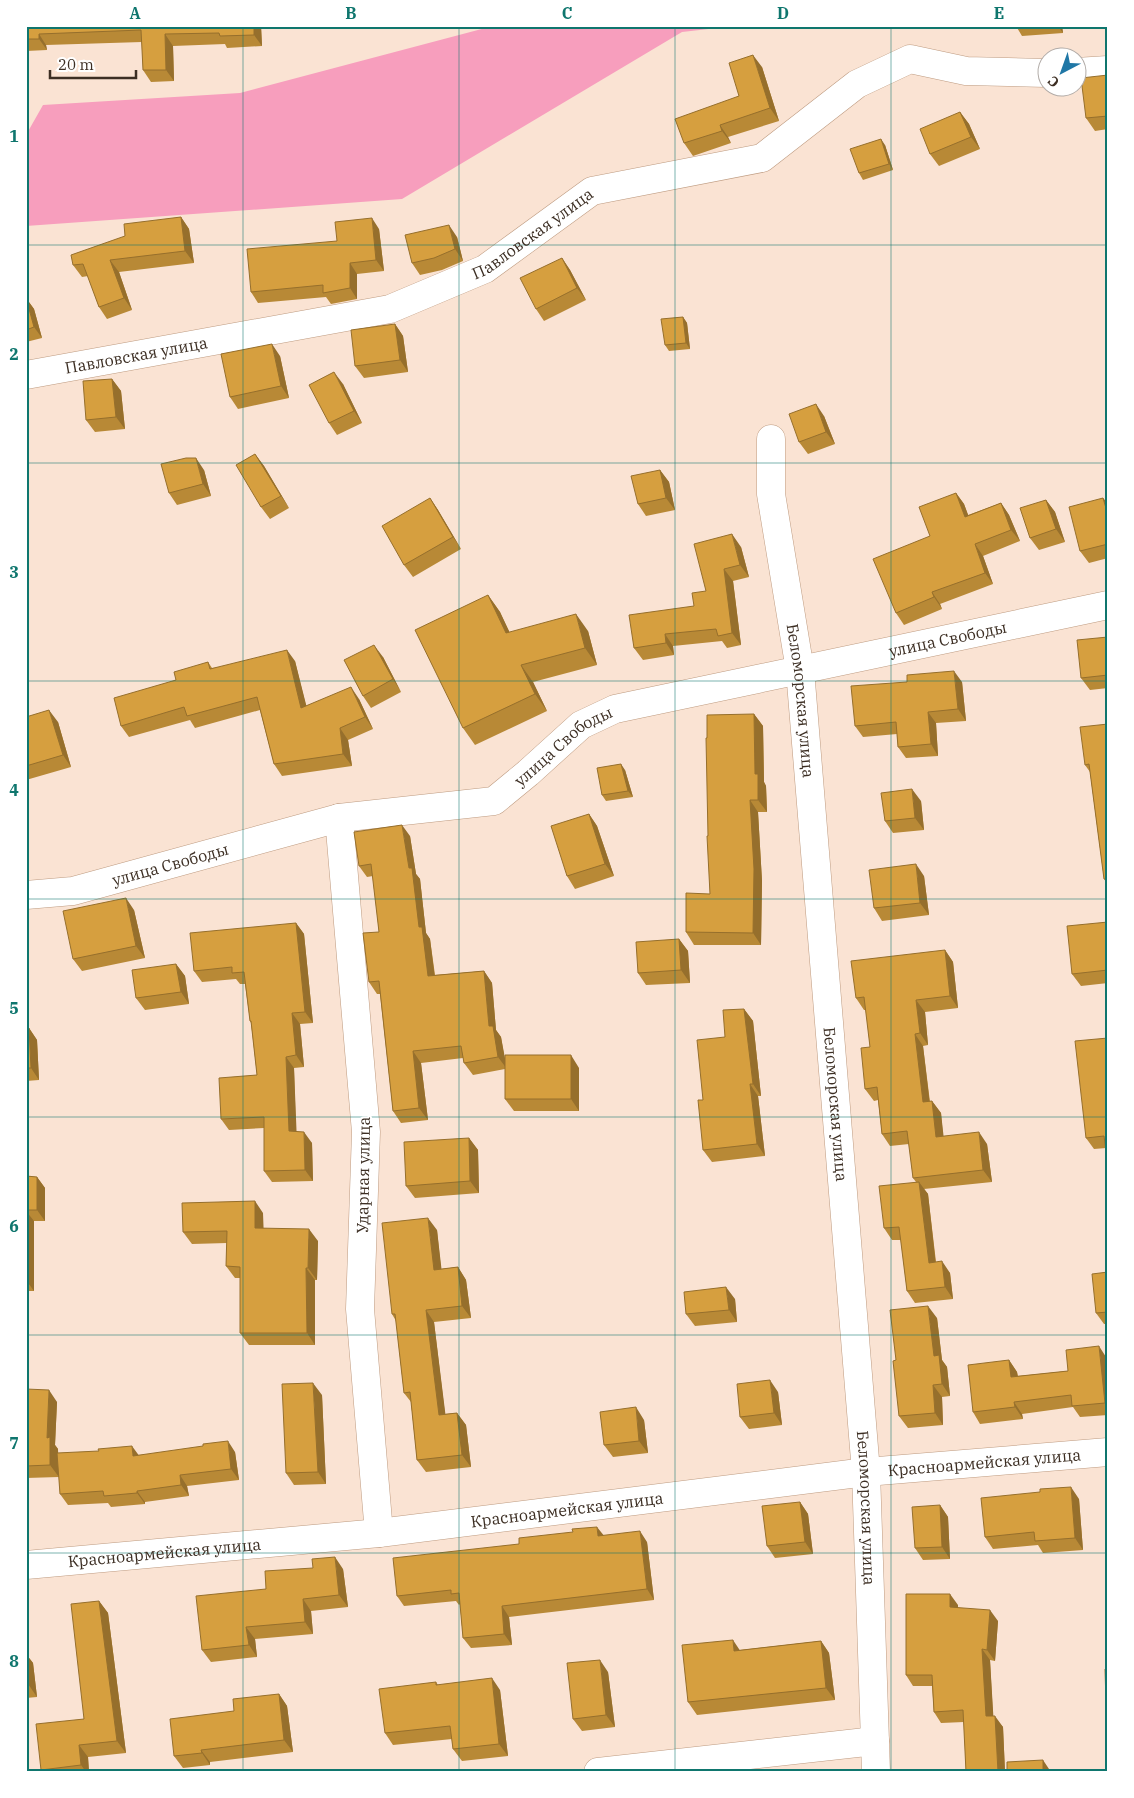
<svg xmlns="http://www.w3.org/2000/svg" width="1134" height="1798" viewBox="0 0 1134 1798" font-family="'IBM Plex Serif',serif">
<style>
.green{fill:#f79ebd}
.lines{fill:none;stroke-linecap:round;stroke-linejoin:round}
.minor-casing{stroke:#be9b80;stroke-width:29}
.minor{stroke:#fff;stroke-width:28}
.wall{fill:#b88936}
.shaded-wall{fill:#966f2c}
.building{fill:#d69f3f;stroke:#966f2c}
.grid{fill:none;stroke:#0f766e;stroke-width:1;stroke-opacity:0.55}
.labels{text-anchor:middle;stroke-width:4;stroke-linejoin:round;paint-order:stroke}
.street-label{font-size:16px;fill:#3c2e23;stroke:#fff}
.neatline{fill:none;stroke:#0f766e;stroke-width:2}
.grid-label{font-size:16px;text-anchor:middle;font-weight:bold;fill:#0f766e}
</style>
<rect width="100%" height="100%" fill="#fae3d3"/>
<!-- green -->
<path class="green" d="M493,26h242l-53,6 -280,167 -376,27v-91l17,-30 197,-12z"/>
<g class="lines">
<defs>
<g id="minor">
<path d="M1076,72l32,-2"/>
<path id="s1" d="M26,375l364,-66 95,-40 107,-78 170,-33 95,-74 53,-25 56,12 80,2"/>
<path id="s2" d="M771,439v55l29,176 66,802 10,300"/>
<path d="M339,818l27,314 -6,177 19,224"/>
<path id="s3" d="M26,895l47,-4 266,-73 155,-17 34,-28 53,-48 34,-16 493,-104"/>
<path id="s4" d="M26,1565l353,-32 487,-61 242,-20"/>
<path d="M598,1772l277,-31"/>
</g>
</defs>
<!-- minor casing -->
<use href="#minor" class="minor-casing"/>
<!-- minor -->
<use href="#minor" class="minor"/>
</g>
<!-- wall -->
<path class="wall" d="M26,26h235l1,20 -35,2 -2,-4 -52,2 1,35 -23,1 -8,-12 -1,-28 -96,3 1,5 -21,1z
M1016,26h46l1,7 -41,3z
M762,67l17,54 -51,16 3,6 -38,13 -9,-13 55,-47z
M1108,75v54l-13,2 -9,-13z
M960,112l9,12 11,25 -41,17 -9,-12z
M885,145l8,25 -30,10 -4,-7z
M181,217l8,12 5,34 -75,9 13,38 -25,9 -8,-12 -11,-31 -6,1 -9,-12z
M379,229l5,42 -27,3v25l-26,5 -5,-7 -68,6 -7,-11 86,-51z
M457,237l6,24 -21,9 -22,5 -8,-12z
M562,258l8,12 16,30 -42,21 -8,-12z
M26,298l8,11 8,29 -16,4z
M683,317l4,6 3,26 -21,2 -4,-6z
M395,324l8,12 5,36 -44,6 -9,-12z
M280,356l9,42 -51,11 -8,-12z
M112,379l9,12 4,38 -30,3 -9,-12z
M343,384l19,39 -25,12 -8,-12z
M824,416l11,28 -27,10 -9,-12z
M255,454l9,12 25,42 -19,11 -9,-12z
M204,470l7,26 -34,9 -8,-12z
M660,470l9,12 6,28 -29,6 -8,-12z
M956,493l8,11 4,11 33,-12 8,12 11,26 -37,15 10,28 -53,20 2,5 -38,16 -8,-12 34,-77z
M430,498l8,12 23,39 -48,28 -9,-12z
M1103,498l5,6v54l-19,5 -9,-12z
M1046,500l9,12 10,30 -26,8 -9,-12z
M741,547l8,30 -16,4 8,64 -14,3 -5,-7 -49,5 1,9 -31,5 -9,-12 60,-42 12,-15z
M488,595l12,17 9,20 79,-1 9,34 -64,17 14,29 -72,34 -12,-17z
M1108,637v51l-18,2 -9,-12z
M383,657l18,35 -30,16 -8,-12z
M295,661l11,45 53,-7 14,30 -25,11 4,26 -70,10 -8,-12 -14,-54 -65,18 -5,-8 -61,17 -8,-11 55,-46 32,-18 4,6z
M962,682l4,39 -30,2 2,33 -32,2 -8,-11 -1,-13 -34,3 -8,-11z
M754,714l9,12 1,56 2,4 1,26h-9l4,69 -1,64h-67l-8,-13 24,-38 -3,-156z
M26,717l32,5 13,45 -45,13z
M1108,724v161l-4,-6 -14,-107 -5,-7z
M625,770l8,27 -27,4 -4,-6z
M921,801l3,29 -31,3 -8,-12z
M589,814l8,12 17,50 -39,13 -8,-13z
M410,836l6,38 4,5 6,54 4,6 5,36 49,-4 8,12 4,47 5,7 4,24 74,7v43h-65l-9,-12v-30l-32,6 -9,-12 -1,-5 -42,5 7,57 -27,3 -8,-12 -13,-117h-3l-8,-12 10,-50 -6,-56 -6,1 -8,-11z
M924,876l5,39 -47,6 -8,-13z
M134,910l11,48 -63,13 -9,-12z
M1108,922v61l-27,3 -9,-12z
M296,923l8,11 9,89 -13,1 4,43 -10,1 2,64 16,11 1,38 -41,1 -8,-11v-43l-35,2 -8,-11 36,-44 -6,-52 -1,-2 -5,-37h-5l-4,-5 -34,3 -8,-11z
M679,939l9,12 2,32 -44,2 -8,-12z
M945,950l8,12 5,46 -33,4 3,33 -5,1 7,56 2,-1 9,12 2,23 44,8 5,38 -68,7 4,5 8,68 14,11 3,26 -38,4 -8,-12 -6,-51h-9l-8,-12 32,-46 -3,-4 -4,-34 -19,2 -8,-12 -4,-34 -4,1 -9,-12 5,-42 -4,-37h-2l-8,-12z
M176,964l9,12 4,28 -44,6 -9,-12z
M744,1009l9,12 8,75h-3l7,60 -53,6 -9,-12v-50l22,-63z
M26,1028h3l8,12 2,40 -13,1 2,47 -2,1z
M1108,1038l-2,110 -12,1 -8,-11z
M469,1138l9,12 1,43 -64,5 -9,-12z
M26,1176l11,1 8,11v33h-11v70h-8z
M263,1213v15l55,13 -1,39h-2v65h-66l-9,-12v-55h-5l-9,-12 1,-23 -35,1 -9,-12z
M437,1230l4,39 17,-2 8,13 5,38 -37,4 11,92 12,-1 9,12 5,42 -45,5 -9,-12 -6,-58 -7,-9 -8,-72 -4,-7z
M1108,1272v52h-4l-8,-11z
M735,1299l2,23 -42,4 -9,-12z
M937,1318l5,42 5,7 3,29 -8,1 1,28 -35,3 -9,-12 -3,-56z
M1106,1357l2,11v47l-28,2 -7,-10 -51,7 1,5 -43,5 -7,-12 36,-52 8,12 1,4 50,-5z
M26,1389l31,13 -2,43 3,4v4l80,2 97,-3 4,28 -52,6 2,10 -44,6v2l-34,3 -3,-4 -40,2 -8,-11 -1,-17 -33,1z
M778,1392l4,33 -33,4 -9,-12z
M322,1395l4,89 -32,1 -8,-12z
M644,1420l4,33 -35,4 -9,-12z
M1040,1492l39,7 4,51 -40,3 -5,-8 -45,4 -8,-12z
M800,1502l8,12 5,40 -38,4 -8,-12z
M940,1505l8,12 2,42 -27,1 -8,-12z
M603,1536l44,6 7,58 -145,17 3,28 -41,3 -8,-10 -3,-34 -1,1 -3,-4 -52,5 -7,-10z
M343,1569l5,38 -37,4 2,23 -58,5 2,18 -46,5 -9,-12 64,-61z
M99,1601l9,12 18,140 -38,4 1,15h-46l-2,-2 43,-51z
M958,1605v3l40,13 -3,40 -5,-1 3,56 10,11 2,45h-39l-2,-50 -23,1 -7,-11 -2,-26h-19l-7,-11z
M821,1641l8,12 6,47 -138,15 -9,-13 52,-52z
M26,1654l7,9 4,34 -11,1z
M608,1672l7,55 -33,4 -9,-12z
M436,1682l2,3 62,5 8,66 -46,5 -9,-12 -1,-10 -59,6 -8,-12z
M279,1694l8,12 6,46 -83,10v3l-27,3 -9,-12 60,-45z"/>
<!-- shaded-wall -->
<path class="shaded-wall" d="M254,26h7l1,20 -8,-11z
M1058,26h4l1,7z
M39,34l7,11 1,5 -8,-11z
M165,34l8,12 1,35 -8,-11z
M753,55l9,12 17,54 -9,-13z
M960,112l9,12 11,25 -9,-12z
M720,125l8,12 3,6 -9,-12z
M881,139l4,6 8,25 -4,-6z
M181,217l8,12 5,34 -9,-12z
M372,218l7,11 5,42 -8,-11z
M449,225l8,12 6,24 -8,-12z
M562,258l8,12 16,30 -9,-12z
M110,260l9,12 13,38 -8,-12z
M350,263l7,11v25l-7,-11z
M26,298l8,11 8,29 -8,-11z
M683,317l4,6 3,26 -4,-6z
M395,324l8,12 5,36 -8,-12z
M272,344l8,12 9,42 -8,-12z
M334,372l9,12 19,39 -8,-12z
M112,379l9,12 4,38 -9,-12z
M816,404l8,12 11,28 -9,-12z
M255,454l9,12 25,42 -8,-12z
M196,458l8,12 7,26 -8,-12z
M660,470l9,12 6,28 -9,-12z
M956,493l8,11 9,24 -8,-11z
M430,498l8,12 23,39 -8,-12z
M1103,498l5,6v11z
M1046,500l9,12 10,30 -9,-13z
M1001,503l8,12 11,26 -9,-11z
M732,534l9,13 8,30 -9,-12z
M975,544l8,12 10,28 -8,-11z
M724,569l9,12 8,64 -9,-12z
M932,592l8,12 2,5 -8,-12z
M488,595l12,17 18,38 -12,-17z
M576,614l12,17 9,34 -12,-17z
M665,634l8,12 1,9 -8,-12z
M374,645l9,12 18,35 -8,-13z
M287,650l8,11 15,59 -9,-12z
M521,665l12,17 14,29 -12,-17z
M954,671l8,11 4,39 -8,-12z
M351,687l8,12 14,30 -8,-12z
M49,710l9,12 13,45 -8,-12z
M928,712l8,11 2,33 -7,-12z
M754,714l9,12 1,56 2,4 1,26 -9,-12 -3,-26z
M340,728l8,12 4,26 -9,-12z
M621,764l4,6 8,27 -5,-6z
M912,789l9,12 3,29 -9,-12z
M750,800l8,12 4,69 -1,64 -8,-12z
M589,814l8,12 17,50 -9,-12z
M402,825l8,11 6,38 4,5 6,54 4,6 6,48 -8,-11 -9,-49z
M916,864l8,12 5,39 -9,-12z
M126,898l8,12 11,48 -9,-12z
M296,923l8,11 9,89 -8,-11z
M679,939l9,12 2,32 -9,-13z
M945,950l8,12 5,46 -8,-12z
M176,964l9,12 4,28 -8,-12z
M484,971l8,12 4,47 5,7 6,32 -9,-12 -9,-31z
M916,1000l9,12 3,33 -8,-12z
M744,1009l9,12 8,75 -8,-12z
M292,1013l8,11 4,43 -8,-12z
M29,1028l8,12 2,40 -8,-12z
M915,1034l8,12 8,68 -8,-12z
M413,1051l8,12 7,57 -9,-12z
M571,1055l8,13v43l-8,-12z
M286,1057l8,11 3,75 -8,-12z
M26,1080v1l2,47 -2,-3z
M750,1084l8,12 7,60 -8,-12z
M932,1101l9,12 4,36 -9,-12z
M304,1132l8,11 1,38 -8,-11z
M979,1132l8,12 5,38 -9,-12z
M469,1138l9,12 1,43 -9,-12z
M37,1177l8,11v33l-8,-11z
M919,1182l9,12 9,81 -8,-12z
M255,1201l8,12 1,27 -9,-12z
M26,1211l8,10v70l-8,-11z
M428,1218l9,12 6,52 -9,-12z
M309,1229l9,12 -1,39 -9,-12z
M942,1261l8,12 3,26 -8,-12z
M458,1267l8,13 5,38 -9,-12z
M306,1268l9,12v65l-8,-12z
M726,1287l9,12 2,23 -8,-12z
M928,1306l9,12 5,42 5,7 3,29 -8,-12 -8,-28z
M426,1310l8,12 13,105 -8,-12z
M1099,1346l7,11 2,11v38l-3,-3z
M1009,1360l8,12 2,16 -8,-11z
M770,1380l8,12 4,33 -8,-12z
M313,1383l9,12 4,89 -8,-12z
M933,1385l9,12 1,28 -8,-12z
M49,1390l8,12 -2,43 3,4 1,28 -9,-12 -3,-27z
M1014,1402l8,12 1,5 -8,-12z
M636,1407l8,13 4,33 -9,-12z
M457,1413l9,12 5,42 -9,-12z
M228,1441l7,11 4,28 -8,-11z
M132,1446l8,11 -7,-1z
M180,1475l7,11 2,10 -8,-11z
M1071,1487l8,12 4,51 -8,-12z
M137,1491l8,11v2l-8,-11z
M800,1502l8,12 5,40 -8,-12z
M940,1505l8,12 2,42 -8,-12z
M597,1527l8,10 -7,-1z
M640,1531l7,11 7,58 -7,-11z
M335,1557l8,12 5,38 -9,-12z
M950,1594l8,11v13l-8,-11z
M303,1599l8,12 2,23 -8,-12z
M99,1601l9,12 18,140 -9,-12z
M502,1606l7,11 3,28 -8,-11z
M990,1610l8,11 -3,40 -8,-11z
M246,1627l9,12 2,18 -8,-12z
M733,1640l8,12 -7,-1z
M821,1641l8,12 6,47 -9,-12z
M982,1649l8,11 4,67 -8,-11z
M26,1654l7,9 4,34 -11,-16z
M600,1660l8,12 7,55 -9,-12z
M492,1678l8,12 8,66 -9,-12z
M279,1694l8,12 6,46 -9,-12z
M995,1716l8,11 2,45h-7z
M79,1745l9,12 1,15h-3l-5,-7z
M201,1750l9,12v3l-8,-12z
M1043,1760l8,12h-8z"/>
<!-- building -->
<path class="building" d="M26,26h228v9l-34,1 -1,-3 -54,1 1,36h-23l-2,-40 -102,4v5h-13z
M753,55l17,53 -50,17 2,6 -38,12 -9,-24 64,-23 -10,-33z
M1108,75v41l-22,2 -5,-40z
M960,112l11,25 -41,17 -10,-25z
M881,139l8,25 -30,9 -9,-24z
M181,217l4,34 -75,9 14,38 -25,9 -16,-43 -10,1 -2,-10 54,-19 -1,-12z
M372,218l4,42 -26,3v25l-27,5v-8l-72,7 -4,-43 90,-8 -2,-19z
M449,225l6,24 -21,9 -22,5 -7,-28z
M562,258l15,30 -41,21 -16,-31z
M26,298l8,29 -8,3z
M683,317l3,26 -21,2 -4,-26z
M395,324l5,36 -45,6 -4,-36z
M272,344l9,42 -51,11 -9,-43z
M334,372l20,39 -25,12 -20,-38z
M112,379l4,38 -30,3 -3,-39z
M816,404l10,28 -27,10 -10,-28z
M255,454l26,42 -20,11 -25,-42z
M186,458h10l7,26 -34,9 -8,-29z
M660,470l6,28 -28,6 -7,-28z
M956,493l9,24 36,-14 10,27 -36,14 10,29 -53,19 2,5 -38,16 -23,-54 57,-23 -11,-29z
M430,498l23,39 -49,28 -22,-39z
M1103,498l5,17v29l-28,7 -11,-44z
M1046,500l10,29 -26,9 -10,-30z
M732,534l8,31 -16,4 8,64 -14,3 -2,-7 -51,5 1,9 -32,5 -5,-33 65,-9 -2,-13 14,-2 -12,-47z
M488,595l18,38 70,-19 9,34 -64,17 14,29 -72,34 -48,-98z
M1108,637v38l-27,3 -4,-38z
M374,645l19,34 -30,17 -19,-36z
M287,650l14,58 50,-21 14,30 -25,11 3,26 -69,10 -17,-67 -70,19 -3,-9 -63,19 -7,-28 62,-18 -2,-8 34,-10 2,7z
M954,671l4,38 -30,3 3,32 -33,3 -2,-25 -41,4 -4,-40 56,-4v-7z
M49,710l14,45 -37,11v-49z
M754,714l1,60h3v26h-8l4,69 -1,64 -67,-1v-39l24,1 -3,-58h1l-2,-98h1v-23z
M1108,724v155h-4l-15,-115 -4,1 -5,-38z
M621,764l7,27 -26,4 -5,-27z
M912,789l3,29 -30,3 -4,-28z
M589,814l16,50 -38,12 -16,-50z
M402,825l7,43h3l7,59h3l6,49 56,-5 5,55h4l5,31 -34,6 -3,-17 -48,5 6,57 -26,3 -14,-130 -10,1 -6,-49 16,-1 -8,-68 -12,2 -5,-34z
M916,864l4,39 -46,5 -5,-38z
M126,898l10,48 -63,13 -10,-48z
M1108,922v48l-36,4 -5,-48z
M296,923l9,89 -13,1 4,42 -10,2 3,74 15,1 1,38 -41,1v-54l-43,2 -2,-41 38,-3 -6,-54h-1l-6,-49 -12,1v-6l-38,4 -4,-38z
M679,939l2,31 -43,3 -2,-31z
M945,950l5,46 -34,4 4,33 -5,1 8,68 9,-1 4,36 43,-5 4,38 -70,8 -6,-47 -25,3 -5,-47 -12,2 -4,-41 9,-1 -6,-50 -8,1 -5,-37z
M176,964l5,28 -45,6 -4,-28z
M744,1009l9,75h-3l7,60 -54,6 -5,-50h5l-6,-60 28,-3 -2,-27z
M26,1028h3l2,40h-5z
M1108,1038v128l-4,-30 -18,2 -11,-97z
M505,1055h66v44h-66z
M469,1138l1,43 -64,5 -2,-44z
M26,1176l11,1v33h-11z
M919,1182l10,81 13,-2 3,26 -38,4 -8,-64 -15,1 -5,-42z
M255,1201v27l54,1 -1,39h-2l1,65h-67v-66l-14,-1 1,-35 -44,1 -1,-29z
M428,1218l6,52 24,-3 4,39 -36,4 13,105 18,-2 5,42 -45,5 -7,-68 -6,1 -9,-79h-3l-10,-91z
M1106,1232h2v16z
M1108,1272v40l-12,1 -4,-39z
M726,1287l3,23 -43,4 -2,-22z
M928,1306l6,50 5,-1 3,29 -9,1 2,28 -36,3 -6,-55 3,-1 -6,-50z
M1099,1346l6,57 -33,3 -1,-11 -57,7 1,5 -42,5 -5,-47 41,-5 2,17 57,-6 -2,-21z
M770,1380l4,33 -34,4 -3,-33z
M313,1383l5,89 -32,1 -4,-89z
M26,1389l23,1 -2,48 3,-1v28l-24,1z
M636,1407l3,34 -35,4 -4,-33z
M228,1441l3,28 -51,6 1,10 -44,6v2l-33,3 -1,-5 -43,3 -3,-41 42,-2 -1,-2 34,-3 1,10 70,-10v-2z
M1071,1487l4,51 -40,3 -1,-9 -49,5 -4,-39 59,-6v-3z
M800,1502l5,40 -38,4 -5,-40z
M940,1505l2,42 -27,1 -3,-41z
M597,1527l1,9 42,-5 7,58 -145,17 2,28 -41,4 -4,-45 -8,1v-4l-54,6 -4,-38 126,-14v-6l54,-6 -1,-3z
M335,1557l4,38 -36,4 2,23 -59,5 3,18 -47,5 -6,-54 70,-7 -1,-18 48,-3 -1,-9z
M906,1594h44v13l40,3 -3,40 -5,-1 4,67h9l3,56h-32l-3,-62 -29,2 -2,-37h-26z
M99,1601l18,140 -38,4 2,20 -40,5 -5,-46 48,-5 -13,-115z
M733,1640l1,11 87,-10 5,47 -138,14 -6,-57z
M600,1660l6,55 -33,4 -6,-56z
M1105,1669h3v34h-2z
M492,1678l7,66 -46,5 -3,-23 -65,7 -6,-44 57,-7v3z
M279,1694l5,46 -83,10 1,3 -28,3 -4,-37 64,-8 -1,-12z
M1043,1760v12h-36v-10z"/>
<!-- grid -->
<path class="grid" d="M243,26v1746M459,26v1746M675,26v1746M891,26v1746M26,245h1082M26,463h1082M26,681h1082M26,899h1082M26,1117h1082M26,1335h1082M26,1553h1082"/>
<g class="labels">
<!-- street labels -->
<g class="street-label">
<text dy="6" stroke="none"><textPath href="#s1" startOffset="532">Павловская улица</textPath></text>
<text dy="6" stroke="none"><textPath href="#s1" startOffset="112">Павловская улица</textPath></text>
<text dy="6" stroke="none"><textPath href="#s3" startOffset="972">улица Свободы</textPath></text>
<text dy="6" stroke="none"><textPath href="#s2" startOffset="264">Беломорская улица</textPath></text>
<text dy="6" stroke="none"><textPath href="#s3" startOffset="568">улица Свободы</textPath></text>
<text dy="6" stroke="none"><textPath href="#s3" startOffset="148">улица Свободы</textPath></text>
<text dy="6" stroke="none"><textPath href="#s2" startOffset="669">Беломорская улица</textPath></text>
<text transform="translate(363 1175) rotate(-89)" y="6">Ударная улица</text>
<text dy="6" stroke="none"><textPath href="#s4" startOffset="964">Красноармейская улица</textPath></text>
<text dy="6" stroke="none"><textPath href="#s2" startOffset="1074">Беломорская улица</textPath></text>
<text dy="6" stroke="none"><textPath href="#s4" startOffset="544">Красноармейская улица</textPath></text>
<text dy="6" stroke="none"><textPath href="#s4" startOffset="139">Красноармейская улица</textPath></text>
</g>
</g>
<!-- border -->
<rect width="1134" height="1798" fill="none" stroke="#ffffff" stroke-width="55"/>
<!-- north arrow -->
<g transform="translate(1062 72) rotate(221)"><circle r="24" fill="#ffffff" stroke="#b1aba7"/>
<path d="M0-4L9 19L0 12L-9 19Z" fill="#2077a6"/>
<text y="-8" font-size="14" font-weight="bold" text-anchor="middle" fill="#3c2e23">С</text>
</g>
<!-- scale -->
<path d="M50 70v8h86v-8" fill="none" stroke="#3c2e23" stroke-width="2.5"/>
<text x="58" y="70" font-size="15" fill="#3c2e23" stroke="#ffffff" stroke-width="4" paint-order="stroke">20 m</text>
<rect x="28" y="28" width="1078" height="1742" class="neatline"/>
<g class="grid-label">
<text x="135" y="19">A</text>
<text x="351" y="19">B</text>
<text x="567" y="19">C</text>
<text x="783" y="19">D</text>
<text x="999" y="19">E</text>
<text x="14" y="142">1</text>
<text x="14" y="360">2</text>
<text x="14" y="578">3</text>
<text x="14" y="796">4</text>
<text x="14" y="1014">5</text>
<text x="14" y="1232">6</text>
<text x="14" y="1449">7</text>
<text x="14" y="1667">8</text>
</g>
</svg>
